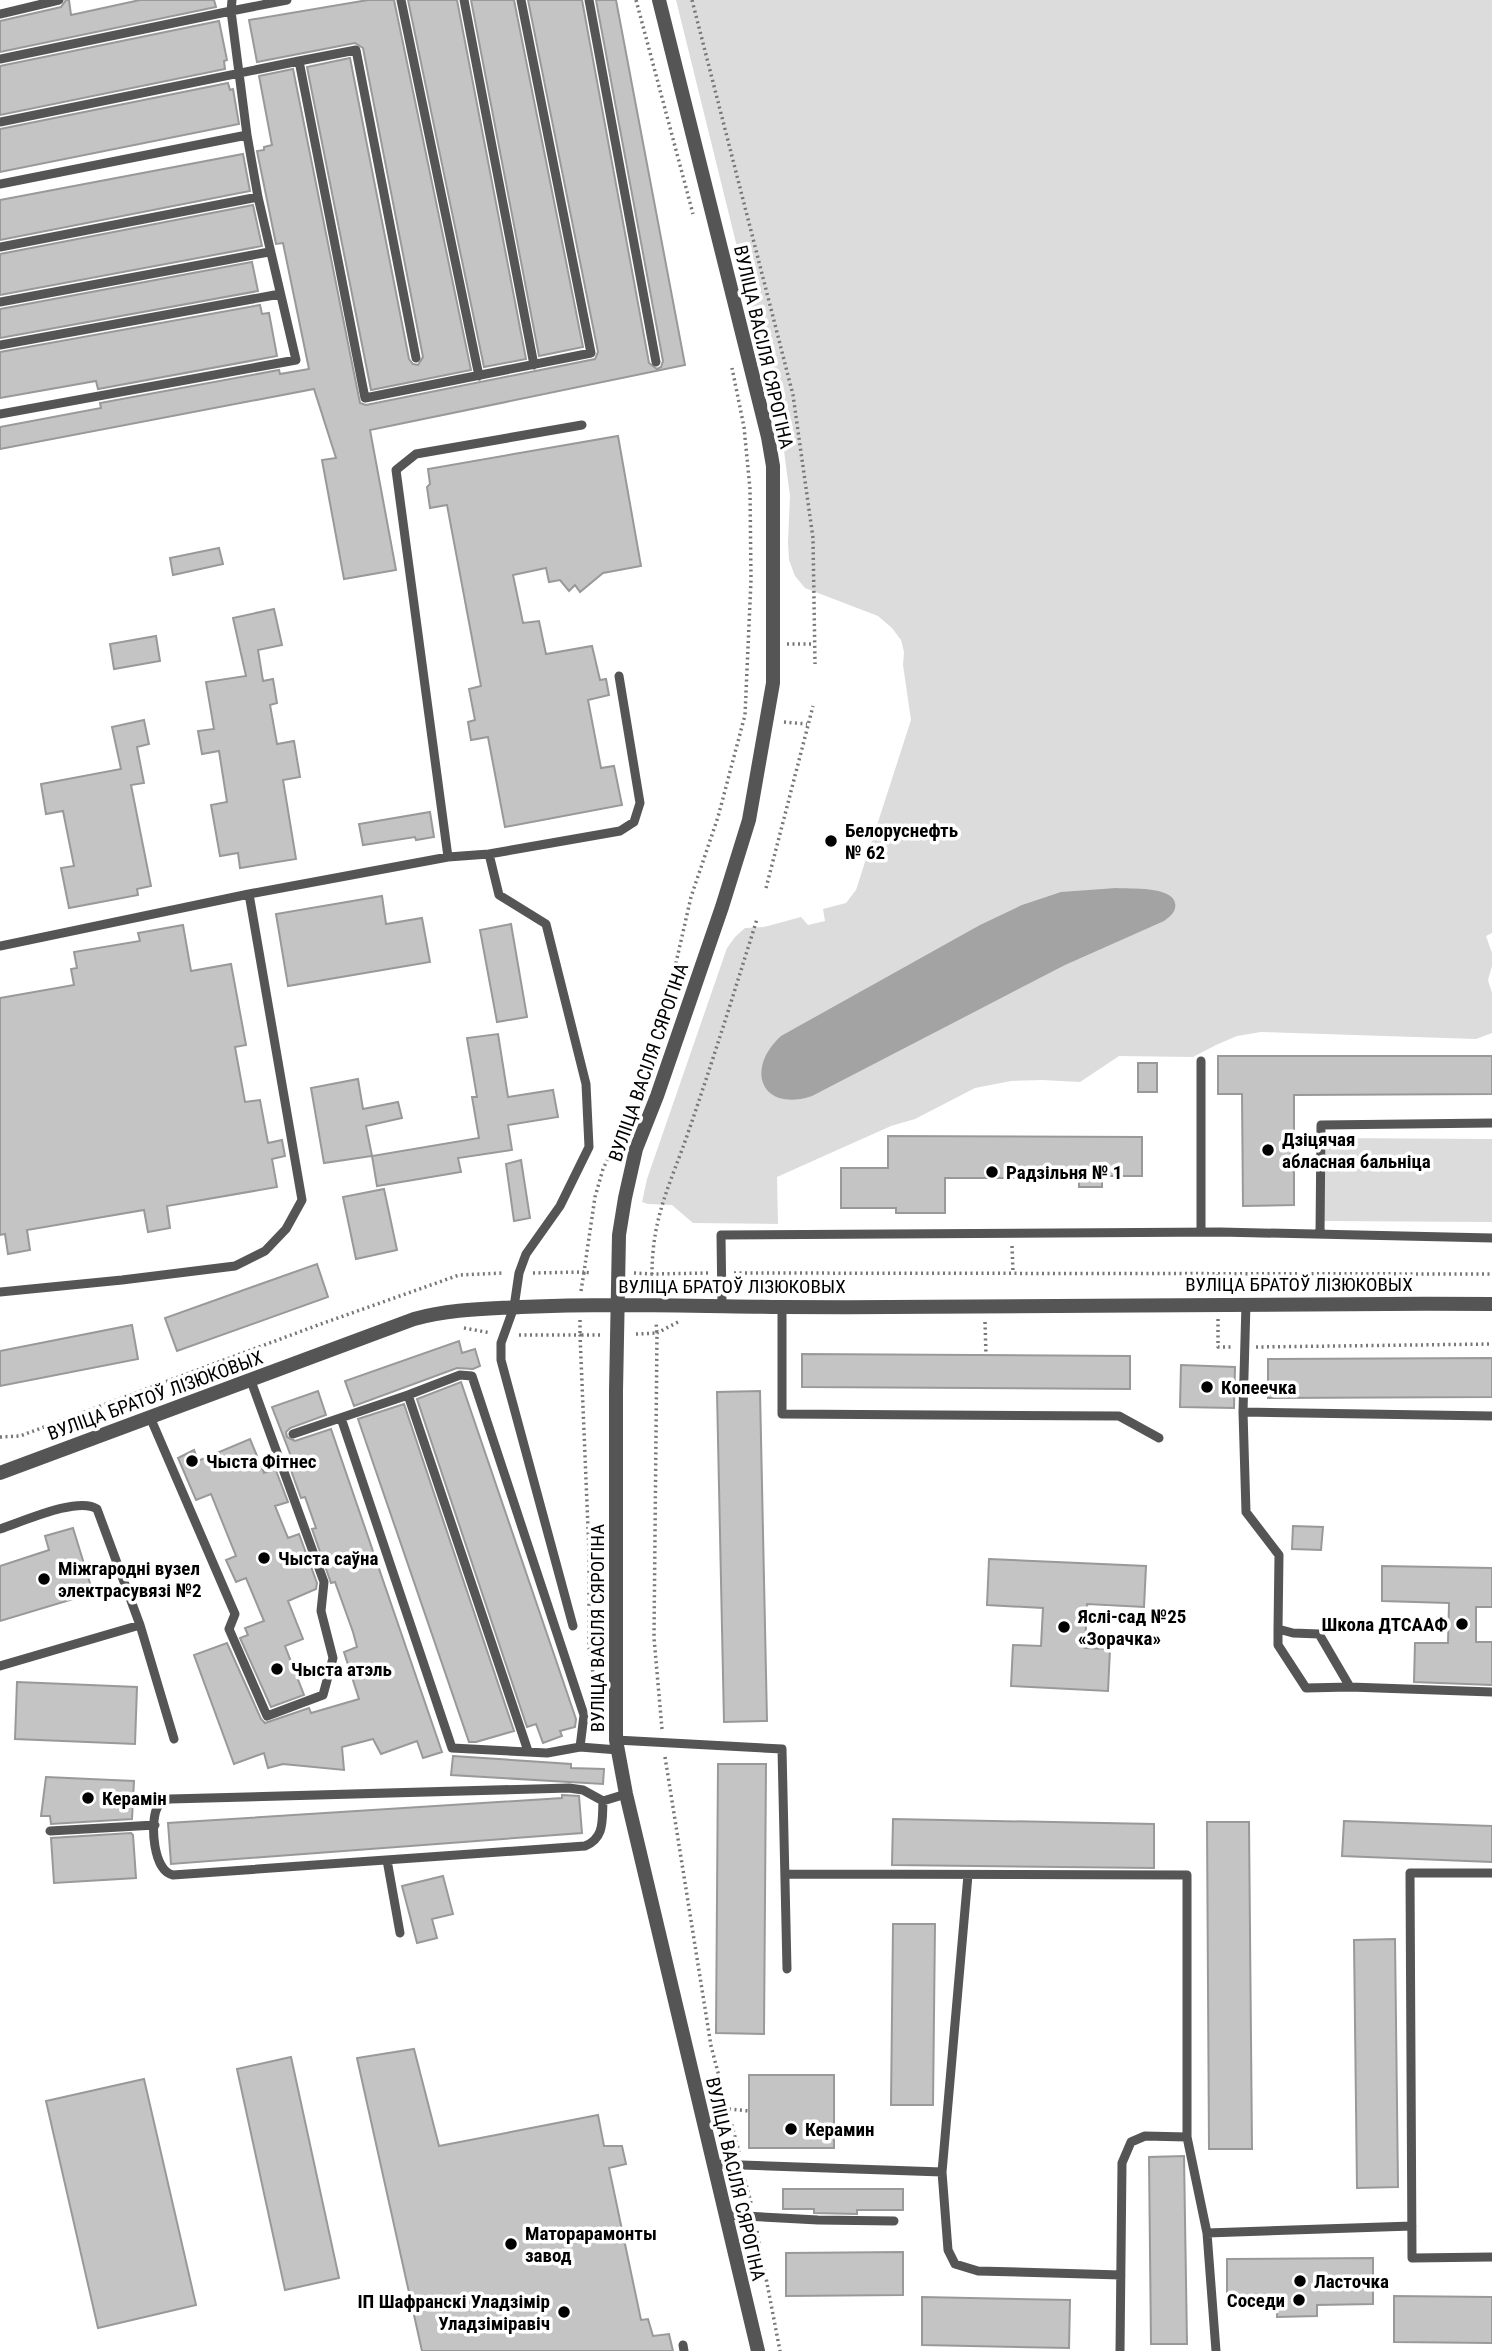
<svg xmlns="http://www.w3.org/2000/svg" width="1492" height="2351" viewBox="0 0 1492 2351" font-family="'Roboto Condensed',sans-serif">
<style>
.green{fill:#dcdcdc}
.water{fill:#a3a3a3}
.building{fill:#c4c4c4;stroke:#999;stroke-width:2}
.lines{fill:none;stroke-linecap:round;stroke-linejoin:round}
.path{stroke:#777;stroke-width:3.5;stroke-dasharray:2 3.5;stroke-linecap:butt}
.service{stroke:#555;stroke-width:9}
.minor{stroke:#555;stroke-width:14}
.poi-dot{fill:#000;stroke:#fff;stroke-width:2.5}
.labels{text-anchor:middle;stroke-width:7;stroke-linejoin:round;paint-order:stroke}
.street-label{font-size:19px;fill:#000;stroke:#fff}
.poi-label{font-size:19px;font-weight:bold;fill:#000;stroke:#fff;text-anchor:start}
</style>
<rect width="100%" height="100%" fill="#fff"/>
<!-- green -->
<path class="green" d="M676,0h816v933l-6,3 6,17v13l-4,14 4,13v40l-16,6 -215,-7 -24,4 -21,9 -23,12 -74,-1 -39,26 -38,-2 -31,1 -36,7 -60,31 -24,7 -114,51 1,47 -85,-1 -21,-18 -24,-1 -6,-2 5,-23 80,-231 8,-11 10,-9 19,-1 37,-10 7,8 17,-4 -2,-12 23,-6 10,-13 55,-170 -8,-55 1,-13 -3,-12 -9,-12 -14,-12 -73,-28 -10,-12 -6,-16 -1,-18 2,-46 -10,-75z
M1323,1138l169,1v83l-169,-1z"/>
<!-- water -->
<path class="water" d="M1116,888c13,1 56,-2 59,15 2,8 -5,14 -11,18l-99,44 -253,131c-50,17 -68,-26 -31,-60l199,-111 42,-20 39,-13z"/>
<!-- building -->
<path class="building" d="M66,0h3l2,15 69,-15h74l2,7 -216,45v-31l61,-14z
M368,0h26l77,370 -100,20 -64,-323 43,-9 59,301 4,5 5,1 5,-8 -60,-309 -8,-5 -98,19 -8,-42z
M408,0h49l69,359 -42,8z
M471,0h43l69,347 -44,9z
M528,0h54l67,363 8,6 4,-2 2,-6 -67,-361h20l69,365 -315,65 26,140 -52,9 -22,-119 14,-2 -22,-69 -314,60v-22l101,-19 -1,-5 179,-33 1,4 29,-5 -26,-126 -7,1 -19,-93 7,-1v-3l8,-2 -13,-69 34,-7 67,334 6,2 229,-46 3,-7z
M219,21l8,39 -3,1 1,8 -225,46v-49z
M228,83l2,7 3,-1 6,35 -239,48v-43z
M243,154l7,37 -250,49v-40z
M253,205l9,41 -262,49v-41z
M252,262l6,29 -258,47v-29z
M260,305l2,9 7,-1 8,43 -179,33 -2,-8 -96,17v-46z
M618,436l23,130 -38,7 -23,19 -5,-7 -6,6 -9,-11 -11,2 -3,-14 -33,7 10,48 16,-2 7,33 46,-8 8,34 6,-1 3,16 -21,5 13,68 13,-2 8,39 -117,22 -17,-90 -17,3 -3,-18 7,-2 -6,-31 12,-3 -34,-181 -17,3 -3,-21 3,-3 -2,-15z
M219,548l4,16 -50,11 -3,-17z
M274,609l8,36 -24,5 5,31 10,-2 4,24 -7,2 7,39 17,-3 6,36 -17,3 13,79 -56,9 -2,-15 -18,3 -9,-51 16,-3 -8,-51 -17,3 -4,-23 16,-2 -8,-47 40,-6 -13,-58z
M156,636l4,25 -46,8 -4,-25z
M144,720l5,24 -12,3 7,36 -13,2 20,101 -14,3 1,6 -69,13 -8,-40 13,-2 -11,-55 -17,3 -5,-30 80,-15 -9,-42z
M430,812l4,25 -18,3 -1,-3 -52,8 -4,-21z
M382,896l4,28 36,-6 8,44 -142,24 -12,-72z
M511,924l16,93 -30,5 -17,-92z
M183,925l8,46 40,-7 15,81 -11,2 10,55 15,-2 8,43 14,-3 3,16 -13,3 5,28 -110,19 3,22 -22,4 -4,-22 -117,20 3,20 -22,4 -3,-20 -5,1v-237l74,-13 -3,-16 6,-1 -3,-16 66,-11 -2,-8z
M498,1034l10,63 45,-7 5,27 -50,8 4,25 -54,8 3,14 -84,14 -5,-30 107,-18 -7,-41h5l-10,-59z
M1218,1056h274v38l-198,1v110l-51,1 -1,-112h-24z
M1138,1063h19v29h-19z
M358,1079l5,30 35,-7 4,16 -36,8 6,30 -48,7 -13,-75z
M888,1136l254,1v39h-40v11h-23v-9h-134v35h-49v-5h-55v-40h47z
M521,1160l9,58 -16,3 -8,-57z
M384,1189l13,61 -41,9 -13,-62z
M317,1264l11,33 -151,54 -12,-33z
M132,1325l6,34 -138,27v-35z
M459,1341l3,12 13,-4 5,17 -7,3 -16,-1 -103,38 -9,-25z
M802,1354l328,2v33l-328,-2z
M1492,1358v39l-224,1v-39z
M1181,1365l54,2 -1,41 -54,-1z
M461,1382l115,337 -1,8 -15,4 2,5 -19,7 -7,-19 -9,3 -110,-328z
M318,1391l8,24 -36,13 -4,4 1,5 8,4 36,-12 111,323 -19,6 -6,-17 -36,13 -8,-15 -31,8 2,23 -61,-6 -15,4 -4,-15 -30,11 -40,-109 33,-12 34,76 4,4 44,-15 2,5 48,-14 -15,-47 13,-5 -4,-15 -18,-50 -4,1 -19,-54 4,-1 -11,-31 -4,1 -13,-36 4,-2 -3,-9 -17,-44z
M760,1391l7,330 -43,1 -7,-330z
M404,1404l110,327 -38,11h-7l-111,-323z
M250,1439l14,34 11,-5 13,34 -13,4 13,32 11,-4 18,49 -1,6 -28,12 15,38 -18,7 19,49 -33,12 -31,-69 8,-3 -3,-7 19,-7 -18,-43 -10,4 -10,-22 10,-4 -25,-62 -15,6 -18,-42 16,-8 4,11z
M1293,1526l30,1 -2,23 -29,-1z
M73,1528l20,65 -93,28v-55l49,-16 -4,-14z
M989,1559l157,7 -2,41 -57,-3 -2,44 25,1 -2,42 -97,-5 2,-41 28,1 2,-38 -56,-3z
M1382,1566l110,2v39h-16v35h16v43l-78,-3 1,-39h33l1,-40 -67,-2z
M17,1682l120,5 -2,57 -120,-5z
M453,1756l118,8v4l33,1 -1,15 -152,-9z
M718,1764h48l-2,270 -48,-1z
M46,1777l88,4 -2,38 -81,5 -1,-8h-9z
M562,1795l17,1 3,37 -411,31 -3,-41 394,-25z
M893,1819l261,5v44l-262,-3z
M1344,1821l148,5v36l-150,-6z
M1207,1822h42l3,327h-43z
M131,1833l2,2 3,43 -82,5 -3,-45z
M443,1876l10,38 -21,5 5,19 -20,5 -15,-57z
M893,1924h42l-2,181h-42z
M1395,1939l3,248 -41,1 -3,-248z
M414,2049l25,97 159,-31 6,31h18l4,18 -17,4 32,152 7,-1 5,17 16,-2 4,17h-251l-65,-293z
M291,2057l48,221 -54,12 -48,-221z
M749,2075h85v73h-85z
M144,2079l52,226 -98,23 -52,-227z
M1184,2156l3,188h-36l-2,-187z
M783,2189h120v21h-46v4l-43,-1v-4h-31z
M903,2252v43l-117,1v-43z
M1373,2258v46l-56,1v11l-40,1v-13h-50v-45z
M1394,2296l98,1v46l-98,-1z
M922,2297l148,3 -1,48 -147,-3z"/>
<g class="lines">
<!-- path -->
<path class="path" d="M636,0l57,214
M692,0l101,395 20,143 2,126
M787,644h26
M784,722l23,2
M766,888l47,-182
M660,1033l31,-136 27,-80 27,-102 6,-135 -1,-91 -6,-62 -12,-59
M1012,1246l1,26
M533,1273l51,-1 11,-75 8,-28 29,-60
M634,1273l18,1 1,17
M708,1273l-56,1c0,-58 19,-91 37,-144 24,-70 46,-140 68,-211
M734,1273l758,1
M1218,1274v16
M581,1291l3,-19 7,1
M1218,1319v28h13
M580,1320v15h21
M985,1322l1,33
M464,1328l27,5
M636,1334l21,-1 -1,-11
M519,1335h61l9,217v95l9,59
M1256,1347l236,-3
M0,1437l20,-1 298,-111 141,-50 45,-2
M662,1729l-8,-91 3,-305 21,-11
M665,1757l46,289 28,106
M729,2109l20,2
M745,2180l6,23
M757,2231l23,120"/>
<!-- service -->
<path class="service" d="M232,0l-1,11 56,-11
M401,0l78,376
M464,0l70,365
M589,0l67,362
M0,14l59,-14
M0,59l231,-48 16,124 11,62 38,163 -296,54
M0,122l299,-61
M0,184l247,-49
M0,247l258,-50
M0,302l269,-50
M0,345l280,-51
M416,358l-60,-308 -57,11 66,337 226,-45 -70,-353
M489,854l10,41 47,29 40,160 3,63 -29,59 -34,48 -7,19 -5,34 -13,36v17l72,266
M448,857l41,-3 131,-23 14,-9 6,-19 -21,-127
M249,894l199,-37 -52,-387 20,-16 166,-29
M0,946l249,-52 53,306 -16,29 -21,22 -30,15 -113,14 -122,12
M1201,1061v171
M1320,1234l1,-109 171,-2
M1246,1303l-3,109 3,100 33,43 -1,74 15,4 26,1 31,53 142,5
M722,1306l-1,-71 499,-3 272,6
M782,1307v107l337,2 40,22
M408,1395l120,356
M1243,1412l249,4
M150,1417l85,197 -6,15 38,87 56,-21 10,-37 -12,-47 3,-29 -73,-201
M341,1418l111,330 95,5 33,-6
M293,1434l115,-39 52,-20 12,1 112,339 -4,32 38,3
M0,1529c22,-7 78,-33 97,-20l43,116
M1278,1629v16l28,43 44,-1
M0,1666l140,-41 34,114
M616,1740l166,9 5,220
M603,1801c-1,19 2,37 -18,45l-412,29c-20,-4 -23,-52 -16,-67 3,-6 7,-8 13,-9l399,-11 14,2 20,11 23,-7
M50,1831l105,-6
M387,1860l13,73
M1492,1873h-82l2,385 80,-1
M785,1874l402,1v262l-42,-1 -14,6 -9,21 -2,188
M1187,2137l20,96 9,118
M712,2164l230,8 6,78 7,14 23,7 143,4
M942,2172l26,-297
M725,2215l93,5 76,1
M1207,2233l205,-7
M683,2345l1,6"/>
<!-- minor -->
<path class="minor" d="M659,0l109,437 5,29v217l-24,137 -27,87 -65,189 -21,53 -11,49 -6,37 -3,156v349l10,54 132,557
M0,1473l414,-154c36,-10 70,-10 107,-12 87,-4 174,-1 260,0 237,1 474,-4 711,-3"/>
</g>
<!-- markers -->
<g class="poi-dot">
<circle cx="831" cy="841" r="7"/>
<circle cx="1268" cy="1150" r="7"/>
<circle cx="992" cy="1172" r="7"/>
<circle cx="1207" cy="1387" r="7"/>
<circle cx="192" cy="1461" r="7"/>
<circle cx="264" cy="1558" r="7"/>
<circle cx="44" cy="1579" r="7"/>
<circle cx="1462" cy="1624" r="7"/>
<circle cx="1064" cy="1627" r="7"/>
<circle cx="277" cy="1669" r="7"/>
<circle cx="88" cy="1798" r="7"/>
<circle cx="791" cy="2129" r="7"/>
<circle cx="511" cy="2244" r="7"/>
<circle cx="1300" cy="2281" r="7"/>
<circle cx="1299" cy="2300" r="7"/>
<circle cx="564" cy="2312" r="7"/>
</g>
<g class="labels">
<!-- street labels -->
<g class="street-label">
<text transform="translate(764 347) rotate(77)" y="7">ВУЛІЦА ВАСІЛЯ СЯРОГІНА</text>
<text transform="translate(648 1062) rotate(-71)" y="7">ВУЛІЦА ВАСІЛЯ СЯРОГІНА</text>
<text x="1299" y="1291">ВУЛІЦА БРАТОЎ ЛІЗЮКОВЫХ</text>
<text x="732" y="1293">ВУЛІЦА БРАТОЎ ЛІЗЮКОВЫХ</text>
<text transform="translate(155 1395) rotate(-20)" y="7">ВУЛІЦА БРАТОЎ ЛІЗЮКОВЫХ</text>
<text transform="translate(597 1628) rotate(-90)" y="7">ВУЛІЦА ВАСІЛЯ СЯРОГІНА</text>
<text transform="translate(736 2179) rotate(77)" y="7">ВУЛІЦА ВАСІЛЯ СЯРОГІНА</text>
</g>
<!-- poi labels -->
<g class="poi-label">
<text x="845" y="837">Белоруснефть<tspan x="845" dy="22">№ 62</tspan></text>
<text x="1282" y="1146">Дзіцячая<tspan x="1282" dy="22">абласная бальніца</tspan></text>
<text x="1006" y="1179">Радзільня № 1</text>
<text x="1221" y="1394">Копеечка</text>
<text x="206" y="1468">Чыста Фітнес</text>
<text x="278" y="1565">Чыста саўна</text>
<text x="58" y="1575">Міжгародні вузел<tspan x="58" dy="22">электрасувязі №2</tspan></text>
<text x="1078" y="1623">Яслі-сад №25<tspan x="1078" dy="22">«Зорачка»</tspan></text>
<text x="1448" y="1631" text-anchor="end">Школа ДТСААФ</text>
<text x="291" y="1676">Чыста атэль</text>
<text x="102" y="1805">Керамін</text>
<text x="805" y="2136">Керамин</text>
<text x="525" y="2240">Маторарамонты<tspan x="525" dy="22">завод</tspan></text>
<text x="1314" y="2288">Ласточка</text>
<text x="1285" y="2307" text-anchor="end">Соседи</text>
<text x="550" y="2308" text-anchor="end">ІП Шафранскі Уладзімір<tspan x="550" dy="22">Уладзіміравіч</tspan></text>
</g>
</g>
</svg>
